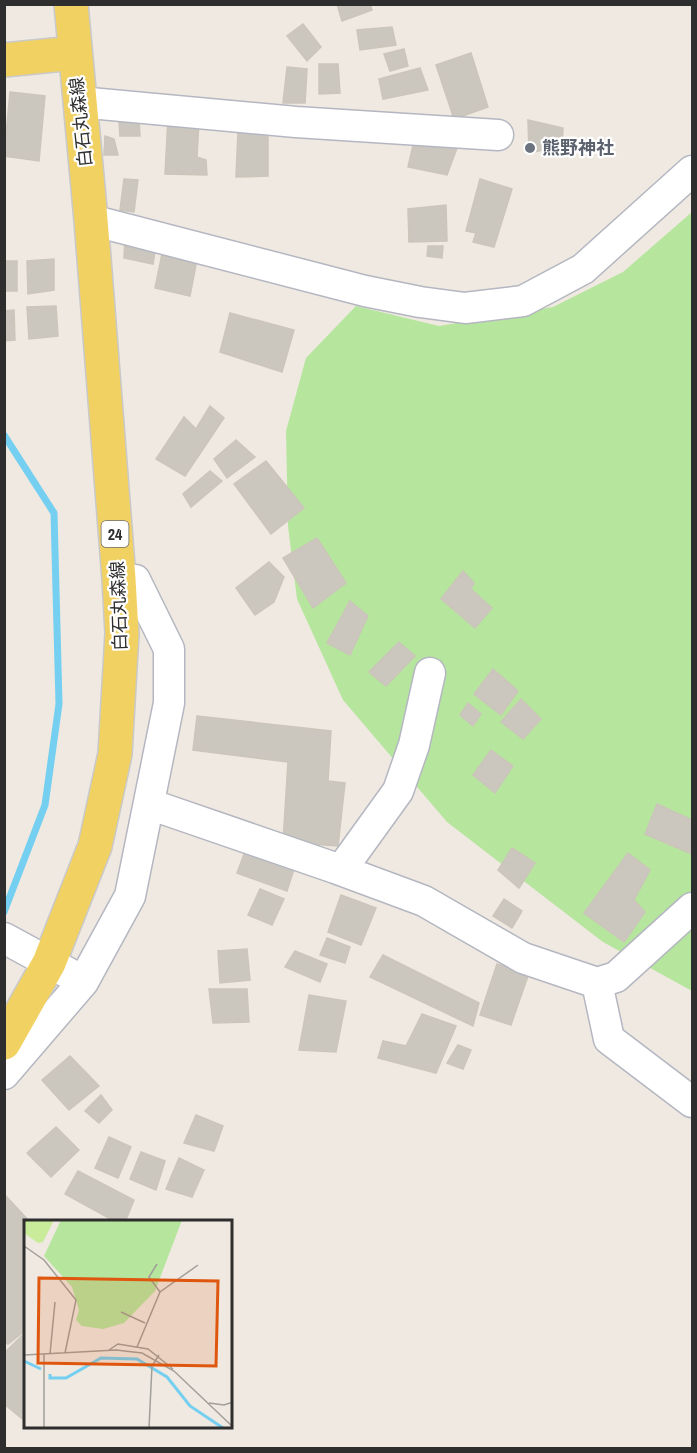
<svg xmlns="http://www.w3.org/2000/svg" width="697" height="1453" viewBox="0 0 697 1453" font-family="'Archivo Narrow','Noto Sans JP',sans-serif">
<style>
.green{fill:#b6e59e}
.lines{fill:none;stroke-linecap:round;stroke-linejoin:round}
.stream{stroke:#75cff0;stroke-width:7}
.building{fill:#cbc7bf;stroke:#cbc5ba;stroke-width:1.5}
.minor-casing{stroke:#b4b7c1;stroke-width:33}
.major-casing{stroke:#c9c9c9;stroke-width:36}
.minor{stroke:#fff;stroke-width:30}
.major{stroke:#f2d163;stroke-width:33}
.worship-dot{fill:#6b7280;stroke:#fff;stroke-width:2}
.labels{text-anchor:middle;stroke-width:4.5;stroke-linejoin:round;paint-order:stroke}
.shield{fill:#fff;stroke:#6d6d6d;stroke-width:1.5}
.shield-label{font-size:16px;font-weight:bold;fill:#2e2e2e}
.street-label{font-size:18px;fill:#2e2e2e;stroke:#fff}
.worship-label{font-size:18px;font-weight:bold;fill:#5b616d;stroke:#fff;text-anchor:start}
.inset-river{fill:none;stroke:#75cff0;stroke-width:3}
.inset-road{fill:none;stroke:#a29e99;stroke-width:1.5}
.view{fill:#df570e;fill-opacity:0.15;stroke:#df570e;stroke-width:3}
.inset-edge{fill:none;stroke:#2e2e2e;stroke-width:3}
</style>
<rect width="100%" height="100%" fill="#efe9e1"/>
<!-- green -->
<path class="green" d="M692,212v779l-89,-49 -156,-120 -104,-122 -46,-101 -9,-73 -2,-95 20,-73 50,-52 83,20 114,-19 70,-35z"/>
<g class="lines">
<!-- stream -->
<path class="stream" d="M4,435l50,78 5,191 -14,101 -41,107"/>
</g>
<!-- building -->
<path class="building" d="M337,4h33l2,6 -30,11z
M303,24l18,23 -14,14 -20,-25z
M392,27l4,18 -36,5 -3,-20z
M404,49l4,17 -18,5 -6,-17z
M471,53l17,54 -34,12 -18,-54z
M319,64h19l2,29 -21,1z
M287,67l20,2 -2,34h-22z
M420,68l8,22 -45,9 -4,-20z
M10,92l35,4 -6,65 -35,-5z
M168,118l31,3 -2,36 9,3 1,15 -42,-1z
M528,120l35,8 -1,18 -33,7z
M119,121h20l1,15h-20z
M238,131h30v45l-32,1z
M105,136l9,3 4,16h-14z
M415,137l42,11 -10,27 -39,-8z
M124,179l14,1 -4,32 -14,-2z
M480,179l32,10 -18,58 -21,-5 3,-9 -10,-2z
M446,205l1,36 -38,1 -1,-33z
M125,237l31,7 -3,20 -29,-6z
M164,244l34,10 -8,42 -35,-8z
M428,246h15l-1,12 -15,-2z
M54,259v31l-26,4 -1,-33z
M4,261h13v30h-13z
M56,306l2,30 -29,3 -2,-32z
M14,310l1,30 -11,1v-30z
M230,313l64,17 -12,42 -62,-20z
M210,406l14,12 -39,58 -29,-17 28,-42 12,12z
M236,440l19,17 -28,21 -13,-19z
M266,461l38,47 -33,26 -37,-50z
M210,471l12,10 -31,26 -8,-13z
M317,538l29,45 -33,25 -30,-50z
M269,562l15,15 -10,25 -19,13 -19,-27z
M463,571l11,12 -3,6 21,19 -17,20 -34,-29z
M350,601l18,15 -18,39 -23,-12z
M399,642l16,14 -29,30 -17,-14z
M493,669l25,22 -17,24 -27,-21z
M521,699l20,20 -18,20 -22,-17z
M468,703l13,11 -8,12 -13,-11z
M197,716l134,15 -3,50 17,2 -7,63 -55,-4 5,-80 -95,-12z
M491,750l22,16 -18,27 -22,-18z
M657,804l35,16v34l-47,-20z
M512,848l23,15 -16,25 -21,-18z
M246,849l49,17 -8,25 -50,-18z
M628,853l22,17 -16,30 11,12 -21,30 -40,-29z
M260,889l24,10 -12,26 -24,-10z
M341,895l35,13 -15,37 -33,-13z
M504,899l18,12 -10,17 -19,-12z
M327,938l23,9 -5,16 -25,-8z
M247,949l3,31 -30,3 -2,-32z
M295,951l32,13 -7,18 -35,-15z
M383,955l96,48 -6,23 -103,-49z
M497,964l32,9 -18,52 -31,-10z
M209,989h38l2,33 -36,1z
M309,995l37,6 -10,51 -37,-2z
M422,1014l34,12 -20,47 -58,-15 5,-17 23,5z
M458,1045l13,5 -8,19 -16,-6z
M70,1056l29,30 -30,24 -27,-30z
M101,1095l11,15 -13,13 -14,-12z
M196,1115l27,11 -9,25 -30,-8z
M56,1127l23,23 -28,27 -24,-24z
M109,1137l22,10 -13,31 -23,-10z
M141,1152l24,9 -9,29 -26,-11z
M179,1158l25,12 -12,27 -26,-8z
M78,1171l56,29 -9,22h-9l-51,-28z
M4,1194l26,28h-4v108l-18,14 -4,-2z
M26,1332v90l-22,-18v-51z"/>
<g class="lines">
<defs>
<path id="minor" d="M79,102l217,20 202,13
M91,220l274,71 55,11 45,6 58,-7 60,-32 109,-98
M149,804l186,64 89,33 99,57 74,25 12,56 83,63
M341,870l57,-79 16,-46 16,-72
M4,938l66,36
M597,983l19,-6 76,-69
M4,1074l79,-92 47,-86 39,-193v-54l-34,-69 -16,-1"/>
<path id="major" d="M4,60l70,-7
M4,1043l45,-80 46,-117 20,-92 7,-121 -3,-54 -28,-359 -20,-216"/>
</defs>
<!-- minor casing -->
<use href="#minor" class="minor-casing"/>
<!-- major casing -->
<use href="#major" class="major-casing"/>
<!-- minor -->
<use href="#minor" class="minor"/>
<!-- major -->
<use href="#major" class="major"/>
</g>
<!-- markers -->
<circle class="worship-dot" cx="530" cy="148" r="6"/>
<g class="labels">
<!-- shield labels -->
<rect class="shield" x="101.5" y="521" width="27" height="26" rx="4.5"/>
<g class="shield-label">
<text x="115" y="540">24</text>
</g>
<!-- street labels -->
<g class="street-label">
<text transform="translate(81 122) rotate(-96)" y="6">白石丸森線</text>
<text transform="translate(119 606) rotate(-92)" y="6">白石丸森線</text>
</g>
<!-- worship labels -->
<g class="worship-label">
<text x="542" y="154">熊野神社</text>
</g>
</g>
<!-- overview -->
<g transform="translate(24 1220)">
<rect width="208" height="208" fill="#efe9e1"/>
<path d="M37,0h121l-27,71 -31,32 -21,6 -21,-3 -6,-6 3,-10 -7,-23 -28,-31z" fill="#b6e59e"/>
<path d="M0,0h30l-11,22 -5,1 -14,-10z" fill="#c9ec9a"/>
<path class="inset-river" d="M0,141l17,8M26,154v4h16l35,-20 36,1 30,18 23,29 33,22"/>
<path class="inset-road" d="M0,26l20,14 32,40 -11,53M133,44l-8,13 11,15M97,92l24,11M113,127l23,-55 38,-27M85,130l9,-6 30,5 25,20M26,134l5,-52M0,135l92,-5 26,3 32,18 59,56M185,183l15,2 9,-3M20,208v-74M125,208l3,-62 7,-11"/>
<path class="view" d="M15,58l179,3 -2,85 -178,-3z"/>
<rect width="208" height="208" class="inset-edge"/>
</g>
<!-- border -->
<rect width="697" height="1453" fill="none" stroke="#2e2e2e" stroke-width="12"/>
</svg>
